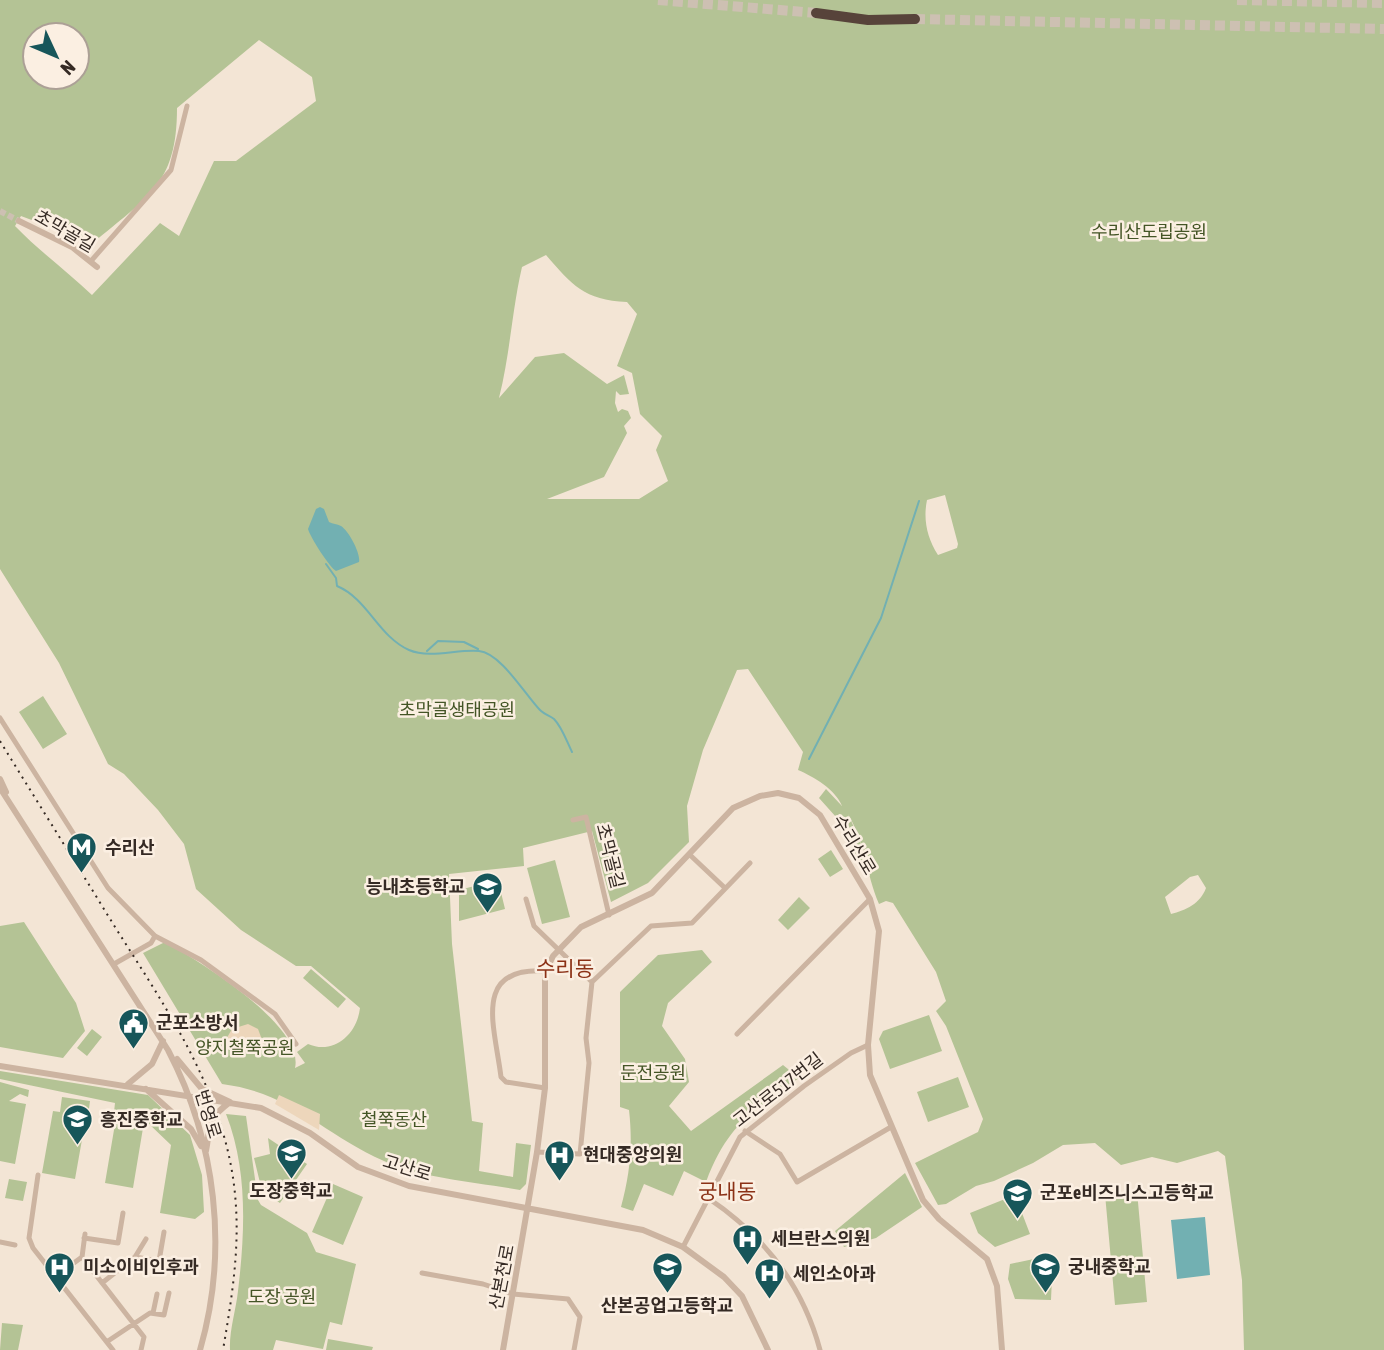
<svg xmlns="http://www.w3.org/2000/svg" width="1384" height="1350" viewBox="0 0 1384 1350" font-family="'Asap Condensed','Noto Sans KR',sans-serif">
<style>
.green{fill:#b4c395;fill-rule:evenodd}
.plaza{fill:#edd6bb}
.water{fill:#72b0b2}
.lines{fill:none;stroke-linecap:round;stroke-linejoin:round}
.stream{stroke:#72b0b2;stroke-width:2}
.tertiary-tunnel{stroke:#cdc0b2;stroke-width:6;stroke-dasharray:6 3;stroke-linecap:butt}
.motorway-tunnel{stroke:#cdc0b2;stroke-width:10;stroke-dasharray:10 5;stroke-linecap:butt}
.minor{stroke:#ccb4a1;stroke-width:5}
.tertiary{stroke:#ccb4a1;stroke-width:6}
.motorway{stroke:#57433a;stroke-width:10}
.rail{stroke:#352a24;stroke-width:2;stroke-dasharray:2 5;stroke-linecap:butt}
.labels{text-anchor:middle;stroke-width:5;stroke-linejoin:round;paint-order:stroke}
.street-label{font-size:18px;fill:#352a24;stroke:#fbefe2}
.park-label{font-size:18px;fill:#445526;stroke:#fbefe2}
.poi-label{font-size:18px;font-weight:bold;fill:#352a24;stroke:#fbefe2;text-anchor:start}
.quarter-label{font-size:21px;fill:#8b3116;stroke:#fbefe2}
</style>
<rect width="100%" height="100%" fill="#f3e5d5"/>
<!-- green -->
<path class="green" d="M0,0h1384v1350h-140l-2,-70 -17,-124 -7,-5 -41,12 -25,-6 -31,8 -26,-22 -32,2 -30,18 -39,18 -18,5 -30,18 -8,1 -23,-42 63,-31 5,-13 -37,-93 -10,-15 10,-10 -10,-29 -43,-69 -7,-2 -7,3c-13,-31 -14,-61 -31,-90l13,29 2,25 -27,-51 -17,-19 7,-9 16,17c-7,-17 -28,-29 -44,-36l5,-18 -55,-83 -11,1 -34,80 -16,56 2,36 -41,41 -37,19 -19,-71 -69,17 1,18 -75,8 3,70 20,177 11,2 -4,48 34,6 3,-34 15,2 -5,39 -6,6c-44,-8 -95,-11 -136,-29 -61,-27 -92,-68 -162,-77l-79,-131 22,-11c32,18 140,83 130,126l10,-5 -8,-11 11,-8c25,11 49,-9 52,-36l-49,-42h-15l-55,-36 -45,-41 -12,-45 -26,-34 -34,-36 -16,-10 -49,-101 -59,-94zM35,35h42v42h-42zM259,40l53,37 4,24 -80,60h-22l-35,75 -19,-13 -68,72c-25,-24 -53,-44 -77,-69l6,-10 72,27c54,-46 84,-58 84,-135zM546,255c26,30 38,45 81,47l10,12 -20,52 15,7 8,41 22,22 -6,14 12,31 -29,18h-92l57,-22 23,-44 -3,-7 7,-8 -3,-7 -6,-2 -4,3 -3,-9 1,-12 4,4 9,-1 -5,-19 -17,9 -43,-31 -29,4 -36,41c11,-43 13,-88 23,-131zM945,495l13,49 -1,4 -19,7c-11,-17 -15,-36 -11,-55zM1198,875l8,13c-6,16 -20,22 -35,26l-6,-17 25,-20z
M43,696l24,38 -24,15 -24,-37z
M831,850l12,19 -13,8 -12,-18z
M555,860l15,57 -28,7 -15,-56z
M498,880l7,29 -46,12v-31z
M799,897l11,11 -22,22 -10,-10z
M24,922l52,81 9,28 -22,27 -63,-11v-121z
M702,950l10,12 -44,41 -6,23 23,33 4,23 -20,24 22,25 92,-66 16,13c-48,35 -71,46 -93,104l-22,-11 -11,25 -29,-12 -11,27 -12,-4c9,-33 12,-62 8,-97l-9,-3v-115l38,-37z
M311,969l35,30 -8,9 -35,-30z
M929,1015l13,36 -52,18 -11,-30 4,-8z
M92,1029l10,8 -15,19 -10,-8z
M0,1071l148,24 42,40 12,40 2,37 -9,7 -35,-6 11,-68 -23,-22 -35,-2 2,-18 -115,-24z
M958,1077l11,30 -41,15 -11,-30z
M0,1082l29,8 -1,7 -8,-3 -11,7 17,3 -11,60 -15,-3z
M62,1097l28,4 -2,15 -14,-2 12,3 -11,62 -33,-6 11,-62 7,1z
M226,1114l20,2 12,84 3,5 46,28 9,19 40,12 -14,61 -12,-3 -7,27 -47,-9 -3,10h-43c-1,-19 6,-40 8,-59 7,-59 10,-121 -12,-177z
M115,1124l28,4 -10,60 -28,-5z
M268,1138l39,26 -27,39 -18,-12 -8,-33 16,-4z
M905,1173l17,34 -46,31 -32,9 -9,-16z
M9,1179l18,3 -4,19 -18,-3z
M333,1184l30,13 -20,48 -31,-13z
M1137,1191l10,111 -32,3 -10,-111z
M1015,1195l15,39 -35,13 -17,-14 -8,-20z
M1053,1255l-2,45 -36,-1 -7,-20 2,-15z
M2,1323l21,2 -5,25h-18z
M328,1339l45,8 -1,3h-46z"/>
<!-- plaza -->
<path class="plaza" d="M248,1024l10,5 6,16 -39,-4 7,-12z
M279,1095l41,19 -1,16 -44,-26z"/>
<!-- water -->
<path class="water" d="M320,507l4,2 5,13c4,2 8,2 12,4 8,5 20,28 18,36l-23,9c-6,-3 -26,-34 -28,-42l8,-20z
M1205,1217l5,58 -33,4 -6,-59z"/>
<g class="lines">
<!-- stream -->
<path class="stream" d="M326,564l10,14 1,8c31,13 41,50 72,64 21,9 48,-1 70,1 22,2 47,45 61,59 4,4 10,6 14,9 8,8 13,23 18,33
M427,651l11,-10 26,1 14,7
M809,759l72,-141 38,-117"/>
<!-- tertiary-tunnel -->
<path class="tertiary-tunnel" d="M0,211l19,10"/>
<!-- motorway-tunnel -->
<path class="motorway-tunnel" d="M658,0l158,13
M1237,0l147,3
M915,19l469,10"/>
<!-- minor -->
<path class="minor" d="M91,261l80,-91 16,-64
M0,718l108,170 47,48 46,24 74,54 21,30
M573,820l13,-3 23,98
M690,855l35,33
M526,899l8,27 58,56
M114,964l37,-21 4,-7
M737,1034l133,-135
M545,1088l-39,-6 -5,-5c-6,-50 -30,-111 45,-106
M745,1131l35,23 17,28 94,-55
M537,1152l43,2 9,-91 -3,-25 6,-56 59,-56 41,-3 58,-60
M38,1175l-9,63 4,10 80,102
M708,1198c55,37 95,88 112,152
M84,1238l34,5 5,-30
M0,1242l15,3
M683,1247l57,-110 64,-51 47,-33 17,-8
M82,1257l3,-23
M135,1257l11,-18
M422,1273l61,11 30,10 55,5 12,18 -6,33
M56,1276l26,-19 62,80 -3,13
M102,1283l33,-26 24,4 5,-29
M153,1313l4,-19
M108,1341l42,-28 14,2 5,-22"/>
<!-- tertiary -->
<path class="tertiary" d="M19,221l53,26 25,20
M0,779l6,13
M0,788l168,262c48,92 61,200 32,300
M177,1059l25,30 28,13c-25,19 -19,23 -24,49
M0,1066l261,42 49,25 48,34 51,19 234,44 40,17 41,30 18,19 26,54
M128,1084l24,-20 11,-23
M146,1089l45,40 10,17
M503,1350l34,-198 8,-64v-115l8,-17 28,-29 71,-34 81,-85 27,-12 18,-3 21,5 21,17 50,84 9,32 -11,114 2,30 53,125 16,19 48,40 10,27 5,64"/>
<!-- motorway -->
<path class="motorway" d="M816,13l52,7 47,-1"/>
<!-- rail -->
<path class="rail" d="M0,741c38,62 77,124 115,186 55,87 115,173 121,280 3,48 -5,96 -13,143"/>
</g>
<!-- icons -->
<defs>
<symbol id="metro-pin" viewBox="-11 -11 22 30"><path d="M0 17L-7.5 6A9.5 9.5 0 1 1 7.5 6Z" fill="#17565a" stroke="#fbefe2"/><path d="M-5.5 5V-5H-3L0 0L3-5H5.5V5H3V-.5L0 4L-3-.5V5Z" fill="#fff"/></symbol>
<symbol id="school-pin" viewBox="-11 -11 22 30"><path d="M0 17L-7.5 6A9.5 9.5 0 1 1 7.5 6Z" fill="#17565a" stroke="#fbefe2"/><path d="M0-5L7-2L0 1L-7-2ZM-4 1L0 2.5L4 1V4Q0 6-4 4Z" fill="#fff"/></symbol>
<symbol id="civic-pin" viewBox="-11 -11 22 30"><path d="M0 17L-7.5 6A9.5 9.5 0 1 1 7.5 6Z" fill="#17565a" stroke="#fbefe2"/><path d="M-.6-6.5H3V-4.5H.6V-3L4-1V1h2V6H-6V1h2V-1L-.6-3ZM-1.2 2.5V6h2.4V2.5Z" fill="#fff"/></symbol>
<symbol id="hospital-pin" viewBox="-11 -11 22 30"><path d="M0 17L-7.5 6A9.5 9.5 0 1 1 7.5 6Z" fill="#17565a" stroke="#fbefe2"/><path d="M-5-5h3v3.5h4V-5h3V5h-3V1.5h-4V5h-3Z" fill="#fff"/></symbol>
</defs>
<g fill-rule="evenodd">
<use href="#metro-pin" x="64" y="830" width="35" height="47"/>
<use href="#school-pin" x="470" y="870" width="35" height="47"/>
<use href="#civic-pin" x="116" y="1006" width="35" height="47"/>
<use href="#school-pin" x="60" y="1102" width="35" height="47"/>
<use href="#school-pin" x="274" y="1136" width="35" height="47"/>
<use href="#hospital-pin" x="542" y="1138" width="35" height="47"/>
<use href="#school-pin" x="1000" y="1176" width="35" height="47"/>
<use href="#hospital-pin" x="730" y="1222" width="35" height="47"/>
<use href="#hospital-pin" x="42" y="1250" width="35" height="47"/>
<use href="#school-pin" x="1028" y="1250" width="35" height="47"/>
<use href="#school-pin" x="650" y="1250" width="35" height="47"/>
<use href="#hospital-pin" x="752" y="1256" width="35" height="47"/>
</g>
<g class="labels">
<!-- street labels -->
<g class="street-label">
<text transform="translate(65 231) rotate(30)" y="6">초막골길</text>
<text transform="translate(854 845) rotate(59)" y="6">수리산로</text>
<text transform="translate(610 856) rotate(76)" y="6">초막골길</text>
<text transform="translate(778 1090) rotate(-38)" y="6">고산로517번길</text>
<text transform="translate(208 1114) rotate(73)" y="6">번영로</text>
<text transform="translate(407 1168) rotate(17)" y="6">고산로</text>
<text transform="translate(502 1277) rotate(-79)" y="6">산본천로</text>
</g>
<!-- park labels -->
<g class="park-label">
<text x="1149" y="238">수리산도립공원</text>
<text x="457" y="716">초막골생태공원</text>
<text x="245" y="1054">양지철쭉공원</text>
<text x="653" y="1079">둔전공원</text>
<text x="394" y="1126">철쭉동산</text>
<text x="282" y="1303">도장 공원</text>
</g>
<!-- poi labels -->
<g class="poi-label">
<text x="105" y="854">수리산</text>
<text x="465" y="893" text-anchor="end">능내초등학교</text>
<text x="156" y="1029">군포소방서</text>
<text x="100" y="1126">흥진중학교</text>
<text x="583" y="1161">현대중앙의원</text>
<text x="291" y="1197" text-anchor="middle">도장중학교</text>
<text x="1040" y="1199">군포e비즈니스고등학교</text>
<text x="771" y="1245">세브란스의원</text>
<text x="83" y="1273">미소이비인후과</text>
<text x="1068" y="1273">궁내중학교</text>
<text x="793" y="1280">세인소아과</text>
<text x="667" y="1312" text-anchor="middle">산본공업고등학교</text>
</g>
<!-- quarter labels -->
<g class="quarter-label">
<text x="565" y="976">수리동</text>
<text x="727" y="1199">궁내동</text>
</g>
</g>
<!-- north arrow -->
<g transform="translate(56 56) rotate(134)"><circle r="33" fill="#fbefe2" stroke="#aca096" stroke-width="2"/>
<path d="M0-5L12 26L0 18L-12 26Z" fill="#17565a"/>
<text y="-10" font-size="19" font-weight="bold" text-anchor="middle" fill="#352a24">N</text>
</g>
</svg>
